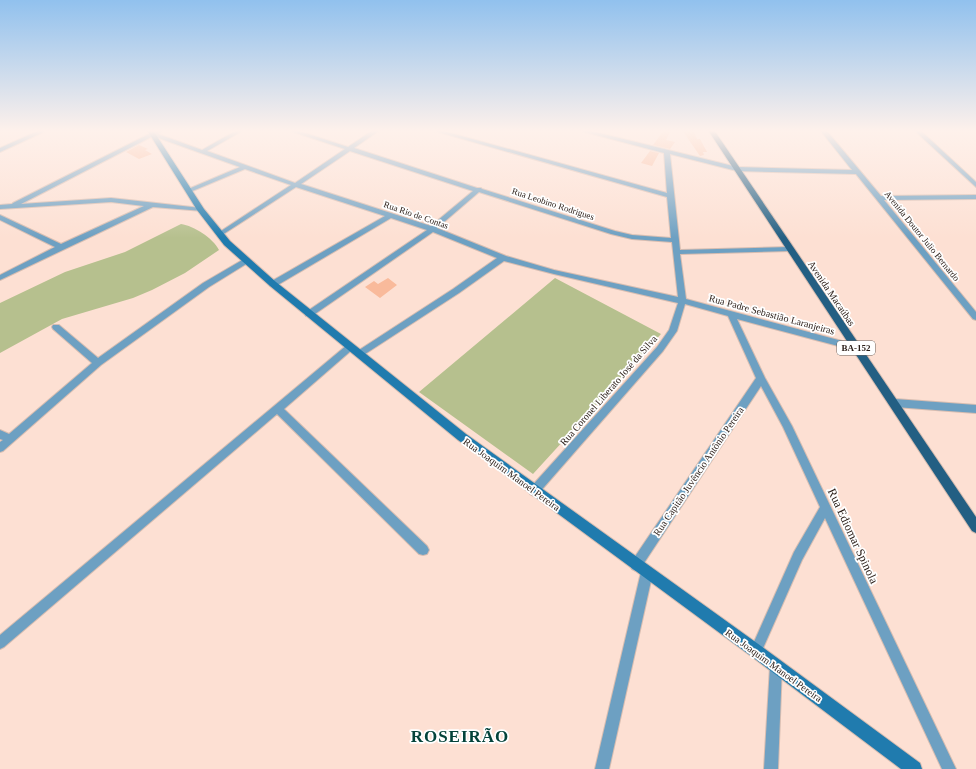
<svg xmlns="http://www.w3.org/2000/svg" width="976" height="769" viewBox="0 0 976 769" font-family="'Times New Roman',serif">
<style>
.green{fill:#b6c08e}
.building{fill:#f9ba9b}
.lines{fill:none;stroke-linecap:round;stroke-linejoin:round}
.street-casing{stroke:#d7bdb1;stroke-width:2}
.secondary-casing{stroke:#d7bdb1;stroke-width:2}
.primary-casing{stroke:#d7bdb1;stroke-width:2}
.street{fill:#6da0c2;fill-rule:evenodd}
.secondary{fill:#207bae;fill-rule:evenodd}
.primary{fill:#235f83;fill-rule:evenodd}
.labels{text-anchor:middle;stroke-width:3.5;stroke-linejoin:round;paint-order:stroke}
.far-street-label{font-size:9px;fill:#291c16;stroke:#fff}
.shield{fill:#fff;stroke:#69605c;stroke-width:1}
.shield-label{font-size:9px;font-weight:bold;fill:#291c16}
.street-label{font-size:10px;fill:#291c16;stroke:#fff}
.near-street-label{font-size:12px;fill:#291c16;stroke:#fff}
.near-district-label{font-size:17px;font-weight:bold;letter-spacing:1px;fill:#04433a;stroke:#fff}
</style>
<rect width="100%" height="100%" fill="#fde0d3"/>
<!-- green -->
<path class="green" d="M181,224c13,2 32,14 38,26l-34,23 -33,17 -19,8 -71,21 -62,34v-50l65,-31 60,-20z
M555,278l106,56 -128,140 -114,-82z"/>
<!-- building -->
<path class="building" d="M664,130l6,2 -4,8 9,2 -5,7 -17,-4z
M682,130h11l4,9h3l7,13h-4l1,3 -4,1z
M139,145l9,4 -3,1 7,4 -13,5 -13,-7z
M650,151l9,2 -7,13 -11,-3z
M388,278l9,7 -17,13 -15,-11 9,-6 4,3z"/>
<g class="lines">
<defs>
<path id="street" d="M40,130h8l-48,22v-4z
M157,130h7l-6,4 44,16 35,-20h7l-37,21 88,32 50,-34 -58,-19h9l52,17 25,-17h7l-26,18 123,40h4l1,1 133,42 17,4 39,3 -4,-41 -236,-67h9l227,63 -3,-40 -87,-23h10l150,37 115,3 -32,-40h6l55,66 95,-1v4l-92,1 92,112v8l-3,-1 -117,-145 -119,-3 -67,-17 10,96 110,-3 4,2 -4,2 -110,3 6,45 171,46 4,3 -4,3 -120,-32 28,59 27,48 164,343h-14l-117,-251 -23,42 -42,95 -4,2 -4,-2 -2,-4 44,-99 26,-45 -37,-80 -22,-41 -121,183 -4,2 -4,-2 -2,-4 2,-4 124,-183 -28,-62 -43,-12 -8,27 -14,20 -125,143 -4,2 -4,-2 -1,-3 1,-3 127,-141 12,-17 9,-27 -124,-29 -50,-13 -45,32 -97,63h-6l-1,-2 1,-2 97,-63 44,-31 -64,-26 -121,84h-6l-1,-2 1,-2 121,-82 -36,-12 -115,68h-6v-4l115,-66 -89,-29 -74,48h-4v-2l73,-48 -46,-16 -55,23h-4v-2l54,-23 -87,-31 -132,68 90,-6 90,10 2,1v2l-50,-4 -153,73v-5l55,-28 -55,-27v-5l61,29 83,-38 -33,-4 -111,7v-4l12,-1 1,-1zM350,151l123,40 -42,35 -130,-42zM479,192l132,42 21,5 40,3 6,55 -124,-27 -48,-14 -69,-28z
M914,130h6l56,52v5z
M244,259h3l4,2 -42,26 -108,78 -98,86 -3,1v-10l3,-2 -3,-1v-9l9,4 83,-71 -39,-34 -1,-2 1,-2h6l39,33 105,-75z
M350,344l3,1 1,2 -1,2 -69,60 143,137 2,4 -2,4 -4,1 -4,-1 -142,-140 -273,233 -4,2v-14l347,-290z
M895,399l81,6v8l-81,-6 -3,-1 -2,-3 2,-3z
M647,566l4,2 2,4 -44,197h-14l46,-197 2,-4z
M776,660l5,1 1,5 -4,103h-14l6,-103 1,-5z"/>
<path id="secondary" d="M147,130h6l51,79 26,32 46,41 190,152 295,212 159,117 2,6h-21l-150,-113 -293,-216 -188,-154 -46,-41 -27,-35z"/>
<path id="primary" d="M708,130h6l262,387v16l-4,-2z"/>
</defs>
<!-- street casing -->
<use href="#street" class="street-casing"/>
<!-- secondary casing -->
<use href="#secondary" class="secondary-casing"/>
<!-- primary casing -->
<use href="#primary" class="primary-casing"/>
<!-- street -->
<use href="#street" class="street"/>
<!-- secondary -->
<use href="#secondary" class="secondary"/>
<!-- primary -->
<use href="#primary" class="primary"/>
</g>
<!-- sky -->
<linearGradient id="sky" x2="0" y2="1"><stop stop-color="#91c1ee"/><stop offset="0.55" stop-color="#fef1eb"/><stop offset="1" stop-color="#fef1eb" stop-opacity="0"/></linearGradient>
<rect width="976" height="238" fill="url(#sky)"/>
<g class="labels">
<!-- far-street labels -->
<g class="far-street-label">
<text transform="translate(553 204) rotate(18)" y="3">Rua Leobino Rodrigues</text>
<text transform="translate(416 215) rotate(19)" y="3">Rua Rio de Contas</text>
<text transform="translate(922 236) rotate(51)" y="3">Avenida Doutor Julio Bernardo</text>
</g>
<!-- shield labels -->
<rect class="shield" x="837" y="341" width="38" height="14" rx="3"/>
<g class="shield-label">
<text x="856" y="351">BA-152</text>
</g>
<!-- street labels -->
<g class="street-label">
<text transform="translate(832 293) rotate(56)" y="4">Avenida Macaúbas</text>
<text transform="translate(772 314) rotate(15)" y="4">Rua Padre Sebastião Laranjeiras</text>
<text transform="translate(608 390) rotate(-49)" y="4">Rua Coronel Liberato José da Silva</text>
<text transform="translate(698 471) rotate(-56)" y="4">Rua Capitão Juvêncio Antônio Pereira</text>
<text transform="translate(512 474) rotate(36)" y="4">Rua Joaquim Manoel Pereira</text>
<text transform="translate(774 665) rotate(36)" y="4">Rua Joaquim Manoel Pereira</text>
</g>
<!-- near-street labels -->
<g class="near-street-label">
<text transform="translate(853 536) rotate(65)" y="4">Rua Ediomar Spinola</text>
</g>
<!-- near-district labels -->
<g class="near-district-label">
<text x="460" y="742">ROSEIRÃO</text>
</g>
</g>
</svg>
